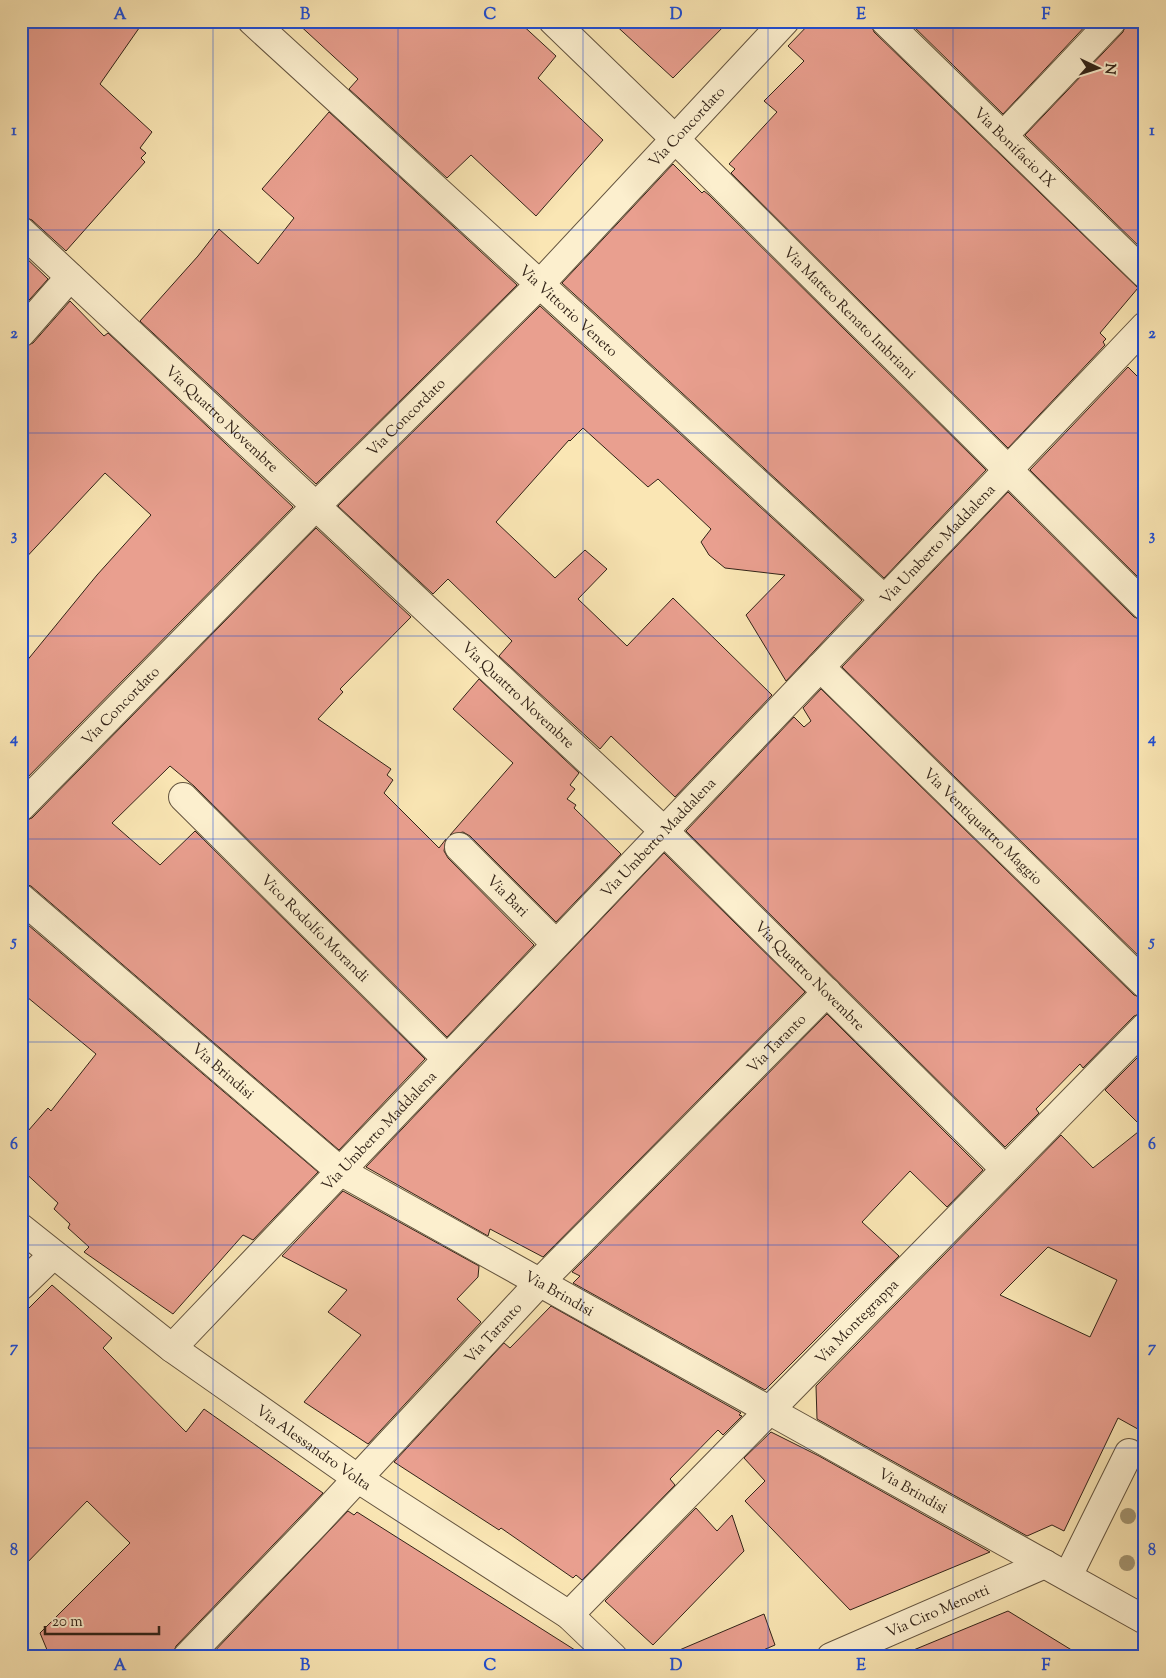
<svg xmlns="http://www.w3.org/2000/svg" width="1166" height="1678" viewBox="0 0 1166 1678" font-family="'Sorts Mill Goudy',serif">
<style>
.building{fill:#e99f8f;stroke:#322318;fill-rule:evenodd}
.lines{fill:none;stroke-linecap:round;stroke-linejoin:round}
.minor-casing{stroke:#64543f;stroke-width:30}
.tertiary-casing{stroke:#64543f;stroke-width:30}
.minor{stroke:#fcefce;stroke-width:28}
.tertiary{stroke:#fcefce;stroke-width:28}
.tree{fill:#a49571}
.grid{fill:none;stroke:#1d4ed8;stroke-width:1;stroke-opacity:0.55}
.labels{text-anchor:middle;stroke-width:4.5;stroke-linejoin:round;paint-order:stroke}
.street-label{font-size:15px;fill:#322318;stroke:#fcefce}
.neatline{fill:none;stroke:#1d4ed8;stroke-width:2}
.grid-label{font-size:16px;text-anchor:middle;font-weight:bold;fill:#1d4ed8}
</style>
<rect width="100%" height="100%" fill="#fae6b4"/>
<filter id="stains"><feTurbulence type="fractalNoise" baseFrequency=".004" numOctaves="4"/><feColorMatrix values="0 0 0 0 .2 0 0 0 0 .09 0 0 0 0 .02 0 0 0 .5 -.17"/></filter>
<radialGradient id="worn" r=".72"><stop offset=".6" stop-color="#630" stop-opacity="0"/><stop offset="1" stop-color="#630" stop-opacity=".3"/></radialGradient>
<!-- building -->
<path class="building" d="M21,21h123l-44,63 52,48 -12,16 6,5 -5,5 4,4 -79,89 -34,-31 -11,-4z
M295,21h223l38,35 -18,22 65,62 -67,76 -65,-61 -24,23 -98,-89 9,-10z
M611,21h118l-56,57z
M812,21h58l4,11 264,256 -38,45 6,6 -3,3 2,3 -97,103 -277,-275 4,-4 -6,-5 48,-52 -13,-11 40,-40 -16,-15z
M908,21h182l-87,93z
M1127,21h18v231l-120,-117 98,-103z
M329,112l188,173 -201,199 -176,-163 58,-65 21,-27 39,35 36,-46 -32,-29z
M673,164l29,29 2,-2 5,4 277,275 -102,108 -322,-295z
M21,253l27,26 -27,30z
M70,301l34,35 4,-3 185,174 -272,277v-116l76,-93 54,-60 -46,-42 -84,90v-215l12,-5z
M540,306l322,294 -76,81 -40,-66 39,-40 -60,-7 -16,-13 -8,-13 10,-13 -53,-50 -10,8 -65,-59 -13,13 -1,-1 -73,82 59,56 30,-28 22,19 -29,30 49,47 46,-48 99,97 -97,102 -64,-61 -11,13 -101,-93 13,-15 -64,-62 -15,15 -95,-88z
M1128,367l17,17v200l-115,-114z
M1008,492l126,125 11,4v341l-303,-295z
M316,528l95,89 -71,72 3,3 -25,27 73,50 -4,6 6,5 -9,13 55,55 7,-9 -2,12 4,7 86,87 -87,92 -253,-251 -24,-20 -58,57 48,42 35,-34 230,228 -86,91 -308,-264 -10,-3v-61l11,-4z
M479,679l100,94 -9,12 5,4 -8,10 9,6 -2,3 47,46 -65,68 -86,-86 -7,-4 -13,3 63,-72 -60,-54z
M821,689l313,306 11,4v13l-11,4 -51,52 -3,-4 -44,45 3,4 -34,34 -319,-316 108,-114 10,10 7,-6 -8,-13z
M664,853l141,139 -262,265 -53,-28 -2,7 -122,-69z
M21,919l297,253 -65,68 -10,-5 -70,79 -89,-62 5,-5 -21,-19 2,-4 -16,-15 4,-6 -37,-34v-30l27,-31 3,3 45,-57 -75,-62z
M827,1014l156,156 -36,37 -37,-36 -48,51 37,34 -134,134 -192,-107 7,-7 -8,-4z
M1145,1050v383l-27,-15 -54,113 -12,-6 -25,11 -210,-117 -1,-33 245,-251 32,33 50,-40 -38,-38zM1048,1247l69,33 -27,57 -90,-42z
M343,1191l136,75 -1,11 -21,22 24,23 -113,122 -64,-42 57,-67 -33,-23 19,-22 -65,-34z
M52,1285l60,53 -9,10 83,84 18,-23 119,84 -147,153 -4,11h-122l-10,-24 90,-90 -43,-42 -66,68v-253z
M551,1306l190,107 -2,2 3,1 -19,19 -5,-5 -48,49 5,6 -93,95 -6,-5 -3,3 -72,-50 -2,2 -105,-68 110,-119 6,5z
M771,1432l48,24 171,96 -140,58 -105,-109 20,-20 -21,-23z
M696,1508l21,23 15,-16 12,36 -91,94 -48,-44z
M348,1511l6,4 3,-3 229,145h-377z
M1008,1611l75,46h-184v-1z
M764,1614l11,31 -28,12h-84z"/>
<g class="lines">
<defs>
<g id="minor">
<path id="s1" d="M252,21l632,578"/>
<path id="s2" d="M553,21l122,118 470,467"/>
<path id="s3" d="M885,21l260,253"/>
<path d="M1003,136l109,-115"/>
<path id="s4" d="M21,231l643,600 341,338"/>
<path d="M21,333l49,-56"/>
<path id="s5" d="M820,667l325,317"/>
<path id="s6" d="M183,797l264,262"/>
<path id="s7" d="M21,807l295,-301 224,-222 245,-263"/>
<path id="s8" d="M459,847l97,97"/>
<path id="s9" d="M21,898l319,273 805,449"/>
<path d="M21,1286l32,-31"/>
<path id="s10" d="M172,1348l973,-1022"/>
<path d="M1068,1576l61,-123"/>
<path id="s11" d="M569,1615l576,-588"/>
<path id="s12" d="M187,1657l130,-135 224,-241 286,-289"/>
<path id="s13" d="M831,1657l214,-93"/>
</g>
<g id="tertiary">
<path id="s14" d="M21,1228l151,120 185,130 212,137 44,42"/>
</g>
</defs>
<!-- minor casing -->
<use href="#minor" class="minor-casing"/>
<!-- tertiary casing -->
<use href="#tertiary" class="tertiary-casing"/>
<!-- minor -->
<use href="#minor" class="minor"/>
<!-- tertiary -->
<use href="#tertiary" class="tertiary"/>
</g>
<!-- trees -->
<g class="tree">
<circle cx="1128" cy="1516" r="8"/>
<circle cx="1127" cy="1563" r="8"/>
</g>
<!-- grid -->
<path class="grid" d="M213,21v1636M398,21v1636M583,21v1636M768,21v1636M953,21v1636M21,230h1124M21,433h1124M21,636h1124M21,839h1124M21,1042h1124M21,1245h1124M21,1448h1124"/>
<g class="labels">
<!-- street labels -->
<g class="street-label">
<text dy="5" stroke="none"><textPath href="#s7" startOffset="952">Via Concordato</textPath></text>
<text dy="5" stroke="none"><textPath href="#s3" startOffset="181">Via Bonifacio IX</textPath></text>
<text dy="5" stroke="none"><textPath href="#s1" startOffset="429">Via Vittorio Veneto</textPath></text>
<text dy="5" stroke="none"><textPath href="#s2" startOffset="416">Via Matteo Renato Imbriani</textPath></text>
<text dy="5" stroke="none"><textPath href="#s7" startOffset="548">Via Concordato</textPath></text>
<text dy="5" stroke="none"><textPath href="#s4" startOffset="275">Via Quattro Novembre</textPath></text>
<text dy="5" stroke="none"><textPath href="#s10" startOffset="1110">Via Umberto Maddalena</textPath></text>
<text dy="5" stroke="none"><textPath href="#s4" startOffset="680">Via Quattro Novembre</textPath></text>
<text dy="5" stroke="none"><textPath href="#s7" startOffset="142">Via Concordato</textPath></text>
<text dy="5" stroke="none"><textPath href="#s5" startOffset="228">Via Ventiquattro Maggio</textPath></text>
<text dy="5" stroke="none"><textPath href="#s10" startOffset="705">Via Umberto Maddalena</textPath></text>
<text dy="5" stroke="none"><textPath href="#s8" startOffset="69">Via Bari</textPath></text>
<text dy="5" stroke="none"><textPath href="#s6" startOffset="186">Vico Rodolfo Morandi</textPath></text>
<text dy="5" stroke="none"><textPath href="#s4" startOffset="1085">Via Quattro Novembre</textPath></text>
<text dy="5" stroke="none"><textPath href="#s12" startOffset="851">Via Taranto</textPath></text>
<text dy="5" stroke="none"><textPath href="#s9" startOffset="266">Via Brindisi</textPath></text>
<text dy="5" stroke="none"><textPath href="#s10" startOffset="300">Via Umberto Maddalena</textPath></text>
<text dy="5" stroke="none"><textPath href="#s9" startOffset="671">Via Brindisi</textPath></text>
<text dy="5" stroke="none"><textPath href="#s11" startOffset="411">Via Montegrappa</textPath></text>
<text dy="5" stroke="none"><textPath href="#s12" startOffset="446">Via Taranto</textPath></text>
<text dy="5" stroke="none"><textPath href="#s14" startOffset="366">Via Alessandro Volta</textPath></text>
<text dy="5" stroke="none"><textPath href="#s9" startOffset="1076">Via Brindisi</textPath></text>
<text dy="5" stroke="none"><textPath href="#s13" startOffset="116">Via Ciro Menotti</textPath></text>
</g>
</g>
<!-- margin -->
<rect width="1166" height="1678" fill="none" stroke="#fae6b4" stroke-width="55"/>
<!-- north arrow -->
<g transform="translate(1098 68) rotate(94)" stroke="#fcefce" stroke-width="4" paint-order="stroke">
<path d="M0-4L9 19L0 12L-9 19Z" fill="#322318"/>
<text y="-8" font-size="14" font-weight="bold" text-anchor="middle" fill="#322318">N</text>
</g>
<!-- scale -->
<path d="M45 1626v8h114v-8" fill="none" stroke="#322318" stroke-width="2.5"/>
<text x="52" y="1626" font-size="15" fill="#322318" stroke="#fcefce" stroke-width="4" paint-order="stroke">20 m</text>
<rect x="28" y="28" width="1110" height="1622" class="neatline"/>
<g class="grid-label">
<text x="120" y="19">A</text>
<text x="305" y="19">B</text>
<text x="490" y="19">C</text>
<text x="676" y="19">D</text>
<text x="861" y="19">E</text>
<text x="1046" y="19">F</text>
<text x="14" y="135">1</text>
<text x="1152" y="135">1</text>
<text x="14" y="338">2</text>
<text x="1152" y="338">2</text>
<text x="14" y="540">3</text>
<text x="1152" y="540">3</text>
<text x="14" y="743">4</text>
<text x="1152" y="743">4</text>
<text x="14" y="946">5</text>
<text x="1152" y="946">5</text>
<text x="14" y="1149">6</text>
<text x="1152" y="1149">6</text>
<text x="14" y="1352">7</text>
<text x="1152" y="1352">7</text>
<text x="14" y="1555">8</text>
<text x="1152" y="1555">8</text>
<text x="120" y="1670">A</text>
<text x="305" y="1670">B</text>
<text x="490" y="1670">C</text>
<text x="676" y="1670">D</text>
<text x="861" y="1670">E</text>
<text x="1046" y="1670">F</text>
</g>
<rect width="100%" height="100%" filter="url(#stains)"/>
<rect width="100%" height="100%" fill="url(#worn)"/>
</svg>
